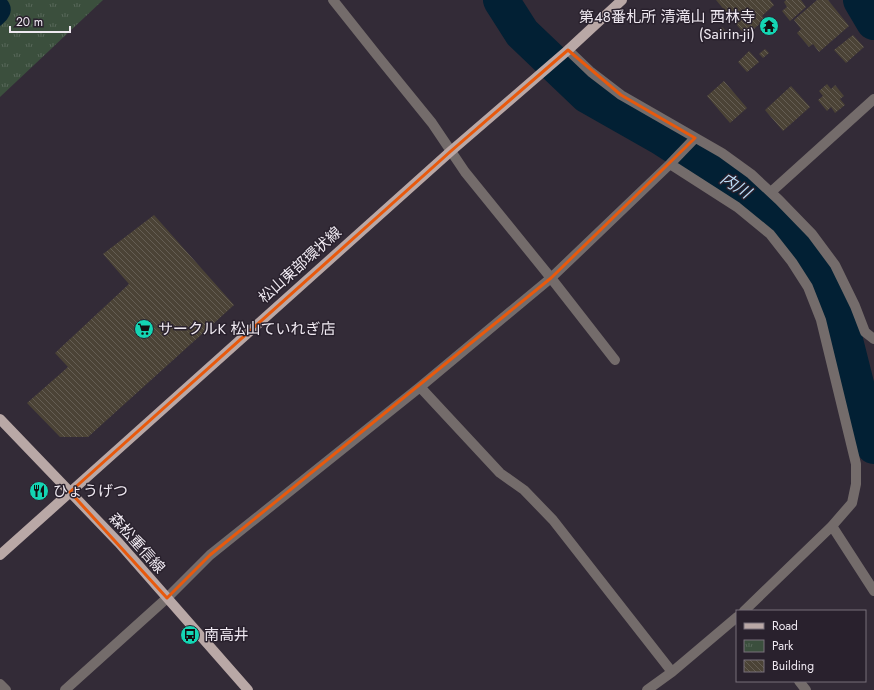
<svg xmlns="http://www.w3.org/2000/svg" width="874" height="690" viewBox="0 0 874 690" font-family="Jost,'Noto Sans JP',sans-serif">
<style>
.park{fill:url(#park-tufts)}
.water{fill:#022034}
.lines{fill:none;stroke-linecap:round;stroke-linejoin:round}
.river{stroke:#022034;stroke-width:36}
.building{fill:url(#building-back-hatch)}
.minor{stroke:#746c6b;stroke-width:10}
.major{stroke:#b9a8a6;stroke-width:10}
.marked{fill:none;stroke:#e8590c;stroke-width:3;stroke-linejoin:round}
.labels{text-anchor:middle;stroke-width:3;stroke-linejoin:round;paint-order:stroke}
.poi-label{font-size:15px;fill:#efe9f1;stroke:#29212d;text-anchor:start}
.street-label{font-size:15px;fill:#efe9f1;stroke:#29212d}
.water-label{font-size:16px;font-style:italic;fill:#bbdcf6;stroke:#29212d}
</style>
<defs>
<pattern id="park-tufts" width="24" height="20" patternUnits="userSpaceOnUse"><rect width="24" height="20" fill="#3b4f3d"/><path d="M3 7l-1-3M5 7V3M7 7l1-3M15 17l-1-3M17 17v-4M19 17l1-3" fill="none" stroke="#58685a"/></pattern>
<pattern id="building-back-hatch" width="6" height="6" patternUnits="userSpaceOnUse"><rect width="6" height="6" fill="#4b4336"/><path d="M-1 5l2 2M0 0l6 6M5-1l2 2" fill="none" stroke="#655e54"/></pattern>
</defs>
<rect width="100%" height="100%" fill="#332b37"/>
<!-- park -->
<path class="park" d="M0,0h103l-103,97z"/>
<!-- water -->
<path class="water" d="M0,0h7c8,10 2,19 -7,26z"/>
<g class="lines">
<!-- river -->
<path class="river" d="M501,0l21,33 65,62 74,42 97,62 53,59 30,66 26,104 7,18
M861,0l13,22"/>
</g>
<!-- building -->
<path class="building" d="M716,0h54l4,5 -12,11 3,3 -19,17z
M786,0h15l5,7 -16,14 -8,-10 5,-4 -3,-5z
M817,0h11l21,26 -30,26 -6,-8 -4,3 -12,-14 4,-4 -7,-9z
M722,27l6,6 -7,5 -5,-6z
M853,35l11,12 -18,16 -12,-13z
M765,49l4,4 -6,5 -4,-4z
M749,51l10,11 -12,10 -9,-10z
M724,81l23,27 -17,15 -23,-27z
M827,84l4,5 4,-4 9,11 -4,3 5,6 -10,8 -4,-6 -4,4 -9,-11 5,-4 -4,-5z
M791,86l19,21 -27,24 -18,-21z
M154,215l80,90 -146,132h-28l-33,-34 41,-36 -13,-14 74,-69 -26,-30z"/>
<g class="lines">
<!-- minor -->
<path class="minor" d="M333,0l43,54 56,69 33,49 86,106 64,82
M568,50l23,22 30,23 101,58 29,21 28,26 33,34 23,31 20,41 10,26 9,7
M670,164l67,43 33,27 22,28 16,25 13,33 35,144v20l-4,19 -20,23 -88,85
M771,192l103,-93
M420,387l80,86 24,17 29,30 119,152
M832,526l42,65
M799,681l7,9
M0,684l6,6
M65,690l102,-92 43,-43 210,-168 131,-109 119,-114 25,-26
M647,690l25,-18 65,-55"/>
<!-- major -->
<path class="major" d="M0,419l119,124 129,147
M0,555l451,-404 117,-101 54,-50"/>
</g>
<!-- marked area -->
<path class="marked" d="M568,50l53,45 74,43 -144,140 -341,277 -43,43 -97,-106 381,-341z"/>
<!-- icons -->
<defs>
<symbol id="temple-disc" viewBox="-11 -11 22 22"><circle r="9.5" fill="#14d5b3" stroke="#29212d"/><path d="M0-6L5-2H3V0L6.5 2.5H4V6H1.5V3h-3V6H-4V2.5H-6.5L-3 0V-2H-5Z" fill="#111"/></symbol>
<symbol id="supermarket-disc" viewBox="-11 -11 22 22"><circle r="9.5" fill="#14d5b3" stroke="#29212d"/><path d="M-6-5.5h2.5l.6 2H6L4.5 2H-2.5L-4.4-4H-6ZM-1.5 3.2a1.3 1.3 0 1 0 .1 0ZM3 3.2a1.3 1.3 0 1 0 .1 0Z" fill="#111"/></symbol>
<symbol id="restaurant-disc" viewBox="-11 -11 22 22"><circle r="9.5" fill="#14d5b3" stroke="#29212d"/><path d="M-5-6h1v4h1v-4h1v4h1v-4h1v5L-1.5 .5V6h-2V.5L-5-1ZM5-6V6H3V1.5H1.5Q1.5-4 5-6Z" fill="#111"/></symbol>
<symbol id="bus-disc" viewBox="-11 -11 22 22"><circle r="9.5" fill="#14d5b3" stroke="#29212d"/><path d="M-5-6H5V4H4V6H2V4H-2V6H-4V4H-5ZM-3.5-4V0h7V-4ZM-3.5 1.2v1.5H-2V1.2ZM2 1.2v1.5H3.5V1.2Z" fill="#111"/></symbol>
</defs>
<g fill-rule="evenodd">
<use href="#temple-disc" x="758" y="15" width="22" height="22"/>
<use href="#supermarket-disc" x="133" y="318" width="22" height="22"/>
<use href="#restaurant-disc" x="28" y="480" width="22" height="22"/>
<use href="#bus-disc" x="179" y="624" width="22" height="22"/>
</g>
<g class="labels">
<!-- poi labels -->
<g class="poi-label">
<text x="755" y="22" text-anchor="end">第48番札所 清滝山 西林寺<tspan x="755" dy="17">(Sairin-ji)</tspan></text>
<text x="158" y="334">サークルK 松山ていれぎ店</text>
<text x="53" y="496">ひょうげつ</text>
<text x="204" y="640">南高井</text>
</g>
<!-- street labels -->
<g class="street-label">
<text transform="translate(300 265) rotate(-42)" y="5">松山東部環状線</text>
<text transform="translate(137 543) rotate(48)" y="5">森松重信線</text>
</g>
<!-- water labels -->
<g class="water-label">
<text transform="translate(736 185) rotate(33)" y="6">内川</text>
</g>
</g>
<!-- legend -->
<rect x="736" y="610" width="130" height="72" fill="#29212d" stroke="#78717b"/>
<rect x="744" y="623" width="20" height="6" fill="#b9a8a6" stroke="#78717b"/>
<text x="772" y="630" font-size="12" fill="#efe9f1">Road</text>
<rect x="744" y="640" width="20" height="12" fill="url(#park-tufts)" stroke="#78717b"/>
<text x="772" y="650" font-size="12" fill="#efe9f1">Park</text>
<rect x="744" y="660" width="20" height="12" fill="url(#building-back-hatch)" stroke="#78717b"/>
<text x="772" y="670" font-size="12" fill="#efe9f1">Building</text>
<!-- scale -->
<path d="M10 26v6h60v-6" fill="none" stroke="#efe9f1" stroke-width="2"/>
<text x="16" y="26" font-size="12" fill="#efe9f1" stroke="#29212d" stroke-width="3" paint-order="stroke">20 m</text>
</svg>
